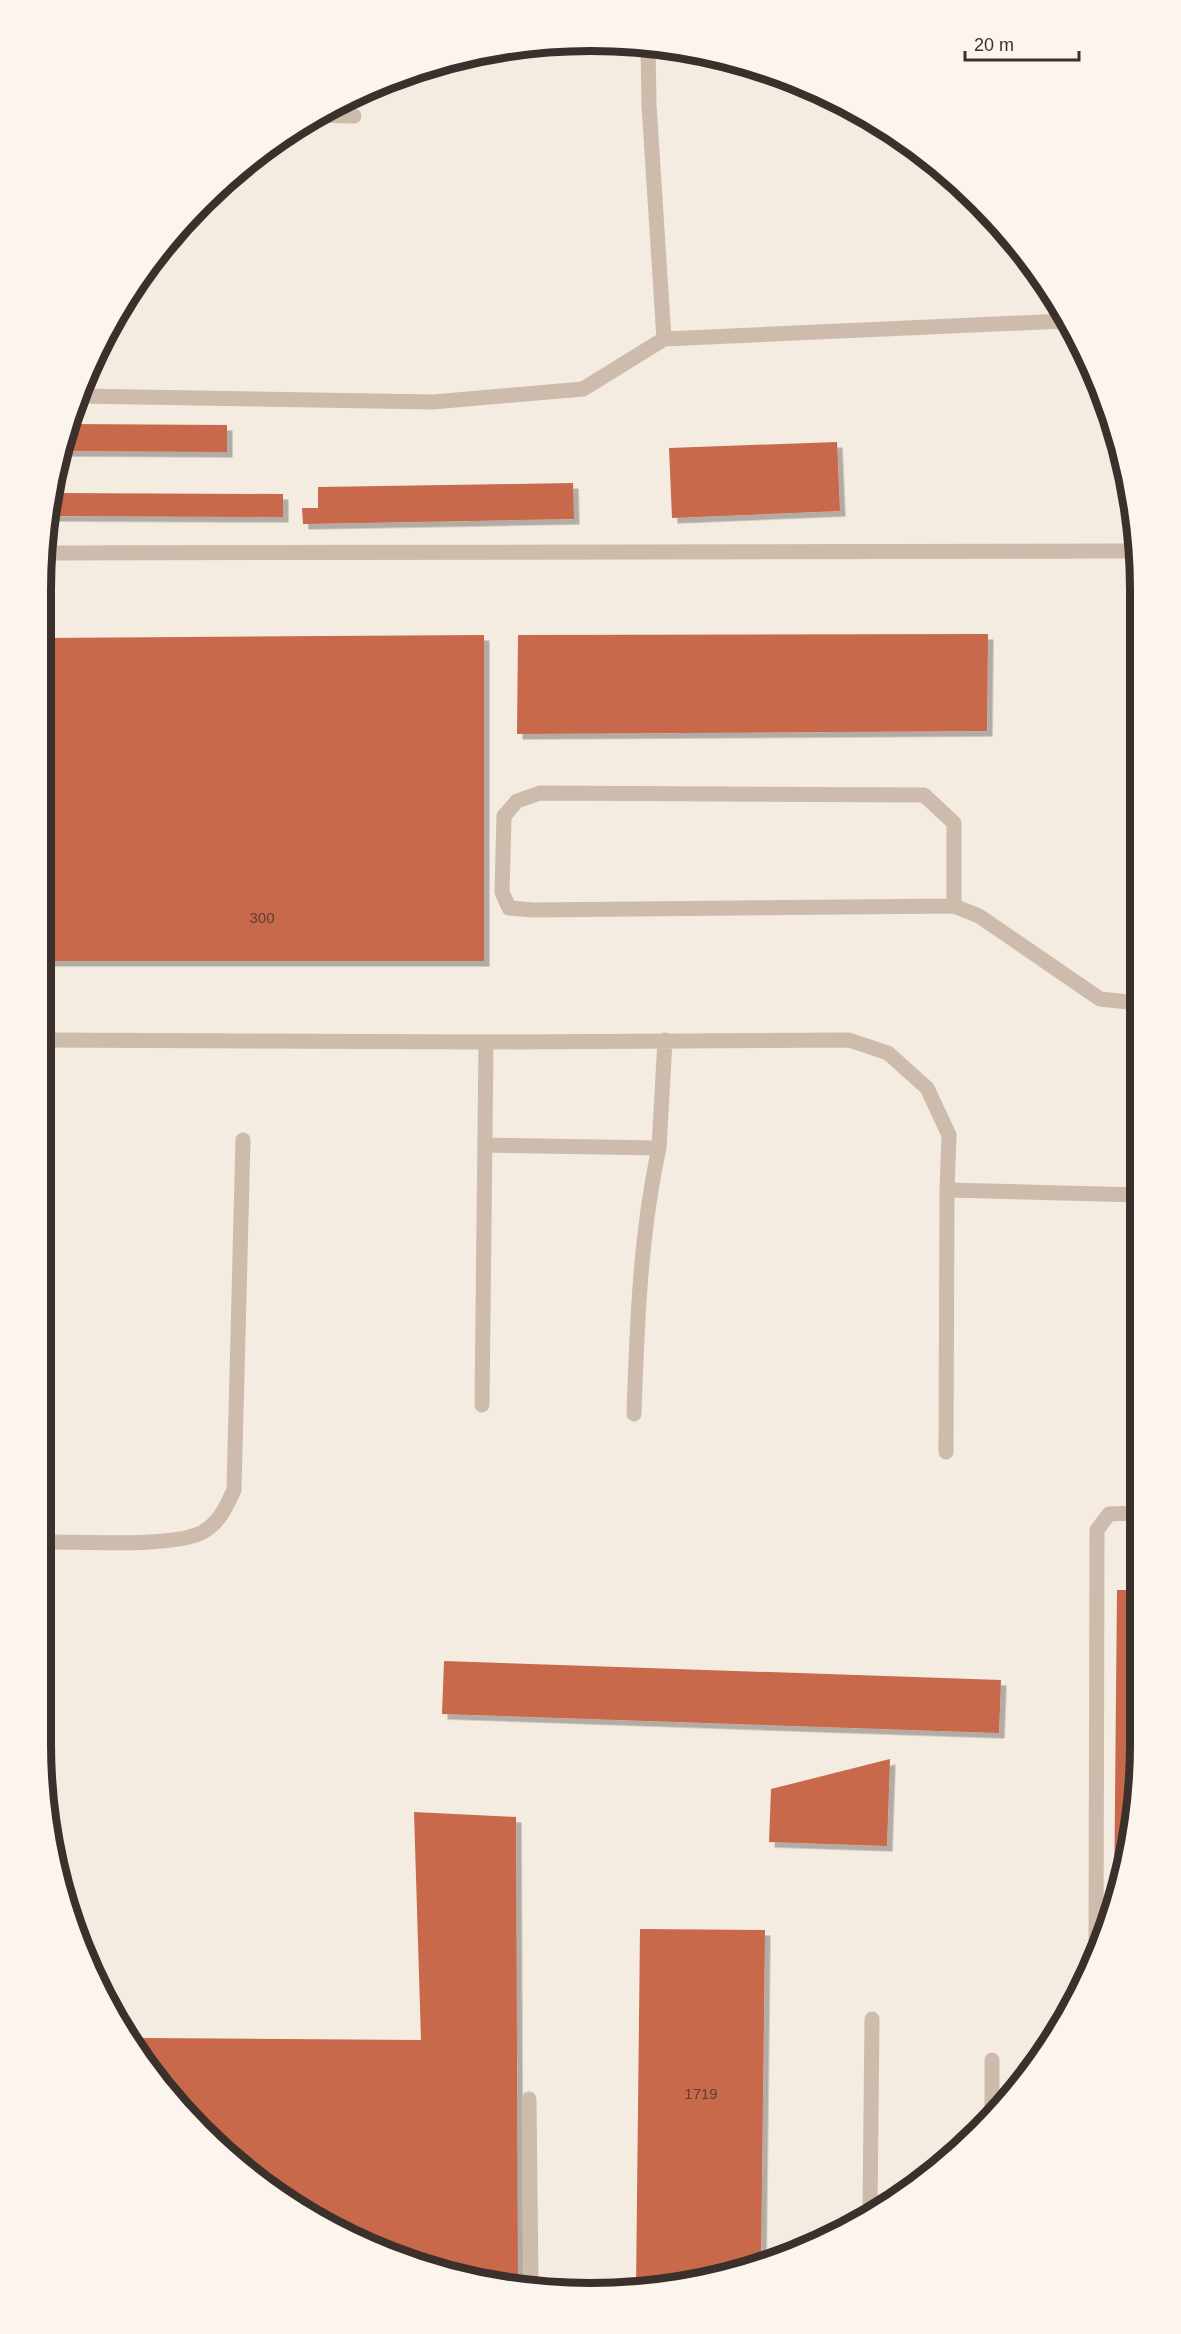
<svg xmlns="http://www.w3.org/2000/svg" width="1181" height="2334" viewBox="0 0 1181 2334" font-family="Helvetica,sans-serif">
<style>
.building{fill:#c8694b;filter:url(#shadow)}
.lines{fill:none;stroke-linecap:round;stroke-linejoin:round}
.service{stroke:#cdbbac;stroke-width:15}
.labels{text-anchor:middle;stroke-width:6;stroke-linejoin:round;paint-order:stroke}
.number-label{font-size:15px;fill:#5e3e33}
.rim{fill:none;stroke:#3b302b;stroke-width:8}
</style>
<defs>
<filter id="shadow"><feDropShadow dx="5.5" dy="5.5" stdDeviation="0" flood-color="#0004"/></filter>
</defs>
<rect width="100%" height="100%" fill="#f4ebe1"/>
<!-- building -->
<path class="building" d="M68,424l159,1v27l-168,-1z
M837,442l3,69 -168,7 -3,-70z
M573,483l1,36 -271,5 -1,-16h16v-21z
M52,493l231,1v23l-235,-1z
M988,634l-1,97 -470,3 1,-99z
M484,635v326h-443l1,-323z
M1117,1590h22v189l-17,107 -8,19z
M444,1661l557,19 -2,53 -557,-19z
M890,1759l-3,87 -118,-4 2,-53z
M414,1812l102,5 2,467 -35,-1 -168,-63 -87,-63 -74,-78 -11,-22v-19l278,2z
M640,1929l125,1 -4,329 -99,30 -26,-1z"/>
<g class="lines">
<!-- service -->
<path class="service" d="M648,45l1,60 15,234
M314,115l40,1
M79,396l354,6 150,-13 81,-50 400,-18
M42,553l1094,-2
M954,906v-83l-30,-28 -384,-2 -23,8 -13,15 -2,76 7,16 24,2 421,-4 25,10 121,83 37,4
M41,1040l445,2 -4,363
M486,1042l363,-2 39,13 39,35 22,47 -2,55 -1,262
M485,1145l174,3c-19,87 -22,177 -25,266
M659,1148l6,-108
M947,1190l191,5
M41,1542c39,-1 127,6 160,-9 18,-9 25,-26 33,-43l9,-350
M1096,1954l1,-424 12,-16 30,-1
M992,2060v54
M529,2099l2,185
M870,2211l2,-192"/>
</g>
<g class="labels">
<!-- number labels -->
<g class="number-label">
<text x="262" y="923">300</text>
<text x="701" y="2099">1719</text>
</g>
</g>
<!-- crop -->
<path d="M0 0H1181V2334H0ZM590 51H591A539 539 0 0 1 1130 590V1744A539 539 0 0 1 591 2283H590A539 539 0 0 1 51 1744V590A539 539 0 0 1 590 51Z" fill="#fbf5ee" fill-rule="evenodd"/>
<path class="rim" d="M590 51H591A539 539 0 0 1 1130 590V1744A539 539 0 0 1 591 2283H590A539 539 0 0 1 51 1744V590A539 539 0 0 1 590 51Z"/>
<!-- scale -->
<path d="M965 51v9h114v-9" fill="none" stroke="#3b302b" stroke-width="3"/>
<text x="974" y="51" font-size="18" fill="#3b302b" stroke="#fbf5ee" stroke-width="4.5" paint-order="stroke">20 m</text>
</svg>
